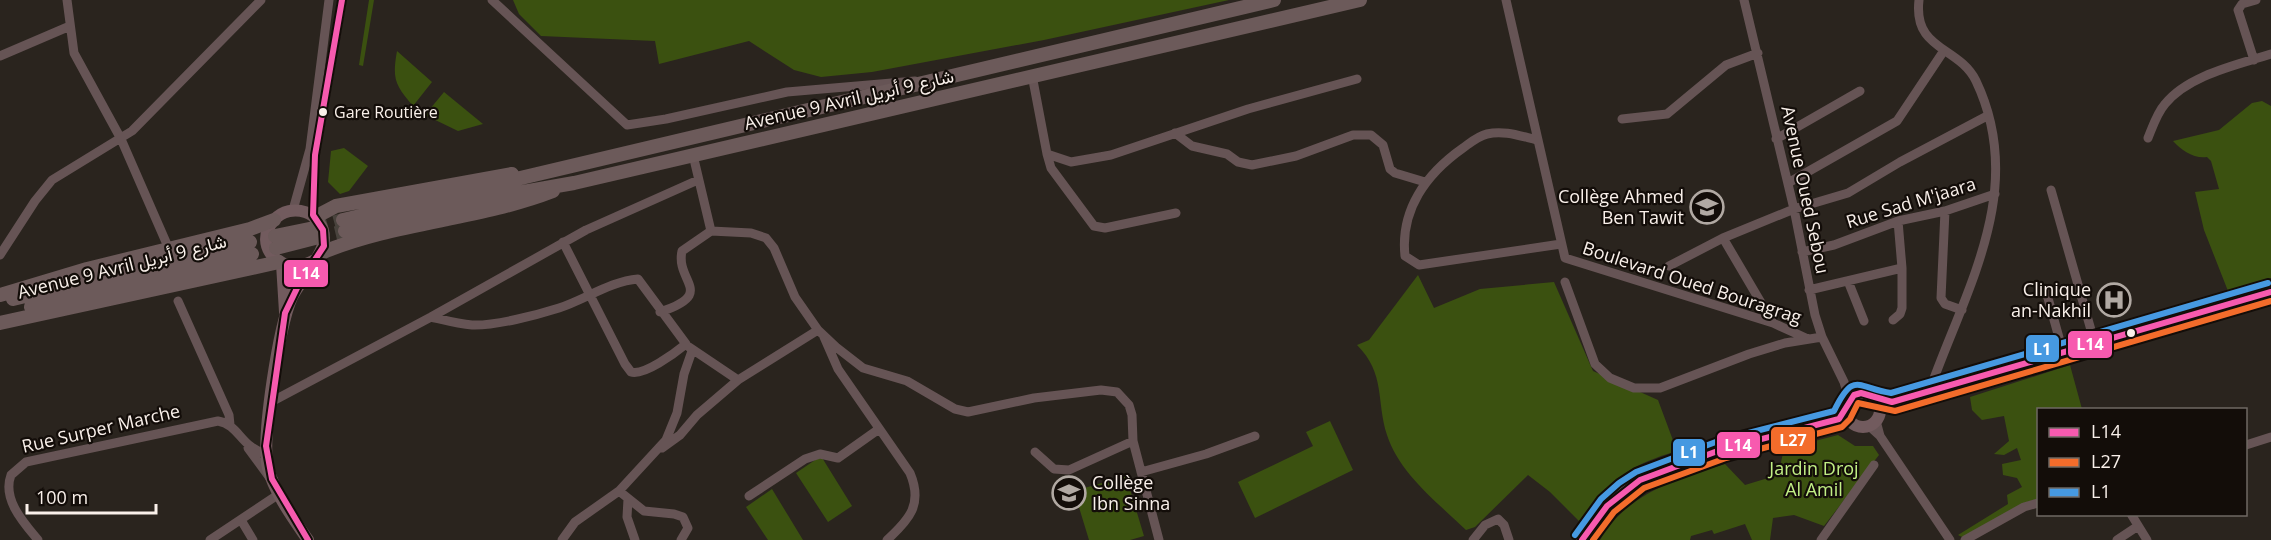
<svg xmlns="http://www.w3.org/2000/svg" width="2271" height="540" viewBox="0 0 2271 540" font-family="'Open Sans',Vazirmatn,sans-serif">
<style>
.green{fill:#3b5110}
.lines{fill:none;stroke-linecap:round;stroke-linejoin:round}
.highway-tunnel{stroke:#49433d;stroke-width:14;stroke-dasharray:14 7;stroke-linecap:butt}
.minor{stroke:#665455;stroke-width:9}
.major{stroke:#725b5e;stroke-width:12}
.highway{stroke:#6c5a5a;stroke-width:14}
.bus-1-casing{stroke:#130d09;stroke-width:10}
.bus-2-casing{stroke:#130d09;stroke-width:10}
.bus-3-casing{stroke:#130d09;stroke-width:10}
.bus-1{stroke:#f75aaf;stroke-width:6}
.bus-2{stroke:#f36c2b;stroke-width:6}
.bus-3{stroke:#4699e1;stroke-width:6}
.bus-dot{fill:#f9f0ea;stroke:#130d09;stroke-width:2}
.labels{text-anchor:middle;stroke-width:4.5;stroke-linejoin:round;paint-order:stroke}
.bus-label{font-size:16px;fill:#f9f0ea;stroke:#130d09;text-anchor:start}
.street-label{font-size:18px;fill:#f9f0ea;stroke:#130d09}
.poi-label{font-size:18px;fill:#f9f0ea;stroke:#130d09;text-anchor:end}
.park-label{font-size:18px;fill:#c1ef85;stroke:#130d09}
.line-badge{stroke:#130d09;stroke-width:2}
.badge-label{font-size:16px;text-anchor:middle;font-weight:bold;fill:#fff}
</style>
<rect width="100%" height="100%" fill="#2a241e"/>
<!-- green -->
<path class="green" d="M369,0h5l-11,66 -4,-1z
M513,0h716l-185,40 -172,32 -51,5 -27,-7 -45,-29 -90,23 -4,-23 -114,-5 -22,-22z
M397,51l35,31 -19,24c-18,-21 -21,-27 -16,-55z
M444,92l39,32 -25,7 -33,-16z
M2262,101l9,5v172l-43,13 -24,-61 -9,-38 24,-3 -8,-28 -4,-4c-13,2 -26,-7 -34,-16l46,-11 33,-27z
M344,148l24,18 -19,25 -9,3 -12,-12 3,-31z
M1418,275l16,33 46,-19 74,-7 39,89 65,29 19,51c-48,14 -69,30 -98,70l-29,-29 -22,-17 -53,52 -9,3c-28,-27 -67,-57 -79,-95 -11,-34 -1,-61 -30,-90l12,-5z
M2070,365l12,44 -44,1v89l-14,4 -62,34 -4,-2 50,-31 -1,-9 15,-8 -5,-9 -14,-3 -1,-11 19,-4 -4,-12 -13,7 -10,-1 15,-13 -5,-25 -22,4 -10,-10 -2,-13z
M1330,421l23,49 -98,48 -17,-36 75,-36 -7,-14z
M1838,435l17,11h18l6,9 -55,71 -30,-11 -21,3 -3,22h-18l-7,-16 -31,10 -2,-4 -21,6 -1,4h-90c26,-46 78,-62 125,-76l20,21 33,-10 6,-26z
M821,456l31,50 -24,16 -32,-49z
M1126,476l18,60 -14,4h-41l-15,-49z
M772,489l31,51h-35l-22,-33z"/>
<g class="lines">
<!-- highway-tunnel -->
<path class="highway-tunnel" d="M314,228l29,-8
M315,238l30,-7"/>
<!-- minor -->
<path class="minor" d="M67,0l7,53 47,86 48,110
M492,0l135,125 39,-6 121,-27 128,-11
M1506,0l59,258 208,65 35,16
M1744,0l50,209 21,106 7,22 22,45 5,17
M1919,0c-6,51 40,46 57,81 52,109 -11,209 -47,311
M0,56l70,-30
M2254,60l-16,-50 4,-6 14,-4
M1032,75l15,79 24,8 40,-7 137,-46 109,-30
M1622,119l45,-5 59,-49 32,-12
M1175,133l17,13 35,8 11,8 14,3 44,-9 57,-21h18l12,10 7,24 5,4 30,9
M2148,138c5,-12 9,-25 17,-34 23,-29 72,-39 106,-50
M1776,139l84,-48
M1537,140c-17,-4 -33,-10 -50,-6 -9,2 -17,9 -24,14 -37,26 -63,62 -58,108l14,9 142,-21
M1047,154l4,14 43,58 11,2 71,-15
M693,155l18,76 40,2 15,5 8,10 21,49 23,33 18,17 27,21 44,13 48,28 13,3 66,-14 67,-8 16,2 12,13 3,10 1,26 26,99
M1788,183l109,-62 46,-69
M2051,190l44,154
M293,210l17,-61 19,-149
M1945,211l-4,87 4,6 17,6
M313,215l2,-60 27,-155
M1723,238l50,85
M1802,252l32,-7 64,-24 47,-10 50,-17
M0,255l35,-54 17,-21 80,-49 129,-131
M1669,266l54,-28 71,-29 54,-16 52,-31 87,-46
M1848,281l16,40
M1565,282l30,82 15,14 24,10h26l89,-34 36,-11 37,-6
M1809,290l93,-22
M2046,291l17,61
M178,301l51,114 1,10
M660,312c57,-19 15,-30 22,-61l29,-20
M431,317c13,3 28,7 41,8 23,1 65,-10 87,-17 25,-8 52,-27 79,-29l48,65c-11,9 -42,32 -55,28l-6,-8 -62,-122
M1893,320l7,-6 2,-6v-40l-4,-47
M824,337l14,32 72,104c13,31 0,46 -23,67
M689,347l49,33 80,-50
M271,402l160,-85 155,-87 112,-50
M1876,421l4,15
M1869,426l11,10 70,104
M2246,445l25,-8
M248,448l22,30
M662,448l18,-13 17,-20 41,-35
M1035,452l19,17 15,1 64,-29
M1141,472l65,-18 49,-18
M619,491l25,20 30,3 9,3 5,11 -7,12
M749,496l56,-37 15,-5 18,4 41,-29
M628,499l-1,18 8,23
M2131,514l16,26
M241,520l12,20
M38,540c-15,-18 -36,-41 -27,-65l15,-13 192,-41c22,4 21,25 48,33
M210,540l69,-46
M562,540l13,-18 44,-31 47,-51 11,-27 7,-39 8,-23
M1473,540l12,-15 13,-6 6,6 5,15
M1821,540l53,-75
M1965,540l59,-33 14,-4
M2117,540l21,-14"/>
<!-- major -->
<path class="major" d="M282,264l3,48
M1846 410a17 17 0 1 1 34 0a17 17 0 1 1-34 0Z
M1877,399l15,3 37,-10 342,-100
M308,540c-15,-22 -33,-46 -40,-72 -7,-30 11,-143 24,-171 8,-16 33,-44 32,-59 0,-26 -33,-37 -50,-18 -23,26 8,59 41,40
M1582,540c11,-19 26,-40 45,-52 44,-29 100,-39 151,-54 21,-6 49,-18 71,-13"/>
<!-- highway -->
<path class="highway" d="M315,217l21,-11 176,-32
M343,220l931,-220
M345,231l143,-33 86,-15 786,-183
M275,236l39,-8
M276,248l39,-10
M321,253c74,-31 157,-33 232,-62
M0,295l87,-26 163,-40 24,-9
M13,299l237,-57
M31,307l221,-53
M0,323l279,-61"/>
<defs>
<path id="bus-1" d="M308,540l-36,-61 -6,-33 19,-133 14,-29 25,-38 -1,-16 -10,-15 2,-60 27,-155
M1582,540l25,-34 33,-26 83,-31 116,-30 15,-24 7,-2 31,9 379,-110"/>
<path id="bus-2" d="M1593,540l21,-28 30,-24 82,-30 116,-31 8,-8 8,-16 37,8 376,-110"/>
<path id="bus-3" d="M1575,535l26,-36 18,-16 17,-11 85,-32 113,-29c20,-41 23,-23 57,-18l377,-110"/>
</defs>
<!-- bus-1 casing -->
<use href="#bus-1" class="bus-1-casing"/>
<!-- bus-2 casing -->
<use href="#bus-2" class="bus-2-casing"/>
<!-- bus-3 casing -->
<use href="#bus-3" class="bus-3-casing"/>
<!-- bus-1 -->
<use href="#bus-1" class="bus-1"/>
<!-- bus-2 -->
<use href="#bus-2" class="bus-2"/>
<!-- bus-3 -->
<use href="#bus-3" class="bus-3"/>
</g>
<!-- icons -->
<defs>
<symbol id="university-ring" viewBox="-11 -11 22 22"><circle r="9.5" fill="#130d09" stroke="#b1a9a3" stroke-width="1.5"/><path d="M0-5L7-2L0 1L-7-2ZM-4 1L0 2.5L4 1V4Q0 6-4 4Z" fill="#b1a9a3"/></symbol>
<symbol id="hospital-ring" viewBox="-11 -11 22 22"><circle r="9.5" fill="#130d09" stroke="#b1a9a3" stroke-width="1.5"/><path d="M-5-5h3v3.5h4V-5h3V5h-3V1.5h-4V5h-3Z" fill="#b1a9a3"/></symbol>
</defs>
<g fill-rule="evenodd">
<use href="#university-ring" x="1688" y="188" width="38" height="38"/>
<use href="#hospital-ring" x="2095" y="281" width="38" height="38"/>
<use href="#university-ring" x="1050" y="474" width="38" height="38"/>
</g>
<!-- markers -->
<g class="bus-dot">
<circle cx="323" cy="112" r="5"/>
<circle cx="2131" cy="333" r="5"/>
</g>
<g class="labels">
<!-- bus labels -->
<g class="bus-label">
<text x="334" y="118">Gare Routière</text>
</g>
<!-- street labels -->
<g class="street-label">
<text transform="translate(849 100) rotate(-13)" y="6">Avenue 9 Avril شارع 9 أبريل</text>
<text transform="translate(1805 190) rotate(78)" y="6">Avenue Oued Sebou</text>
<text transform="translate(1911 203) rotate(-17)" y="6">Rue Sad M'jaara</text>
<text transform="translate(122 267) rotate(-14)" y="6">Avenue 9 Avril شارع 9 أبريل</text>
<text transform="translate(1692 283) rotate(18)" y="6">Boulevard Oued Bouragrag</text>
<text transform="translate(101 429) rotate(-13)" y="6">Rue Surper Marche</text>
</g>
<!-- poi labels -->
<g class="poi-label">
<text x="1684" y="203">Collège Ahmed<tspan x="1684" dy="21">Ben Tawit</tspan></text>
<text x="2091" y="296">Clinique<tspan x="2091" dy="21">an-Nakhil</tspan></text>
<text x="1092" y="489" text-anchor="start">Collège<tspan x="1092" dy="21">Ibn Sinna</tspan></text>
</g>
<!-- park labels -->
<g class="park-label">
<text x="1814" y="475">Jardin Droj<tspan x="1814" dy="21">Al Amil</tspan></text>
</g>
</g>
<g class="line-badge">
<rect x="283" y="259" width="46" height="29" rx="6" fill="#f75aaf"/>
<rect x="2067" y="330" width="46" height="29" rx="6" fill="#f75aaf"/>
<rect x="2025" y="334" width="35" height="29" rx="6" fill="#4699e1"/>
<rect x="1770" y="426" width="46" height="29" rx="6" fill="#f36c2b"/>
<rect x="1716" y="431" width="45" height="28" rx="6" fill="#f75aaf"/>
<rect x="1672" y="438" width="34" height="29" rx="6" fill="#4699e1"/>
</g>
<g class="badge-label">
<text x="306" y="279">L14</text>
<text x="2090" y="350">L14</text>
<text x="2042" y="355">L1</text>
<text x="1793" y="446">L27</text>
<text x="1738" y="451">L14</text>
<text x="1689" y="458">L1</text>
</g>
<!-- legend -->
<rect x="2037" y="408" width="210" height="108" fill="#130d09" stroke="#6f6863" stroke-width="1.5"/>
<rect x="2049" y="428" width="30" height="9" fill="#f75aaf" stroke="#6f6863" stroke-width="1.5"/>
<text x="2091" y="438" font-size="18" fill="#f9f0ea">L14</text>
<rect x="2049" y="458" width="30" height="9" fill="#f36c2b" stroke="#6f6863" stroke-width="1.5"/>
<text x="2091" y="468" font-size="18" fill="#f9f0ea">L27</text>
<rect x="2049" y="488" width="30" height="9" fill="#4699e1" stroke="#6f6863" stroke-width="1.5"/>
<text x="2091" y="498" font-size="18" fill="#f9f0ea">L1</text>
<!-- scale -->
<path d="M27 504v9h129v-9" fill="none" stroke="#f9f0ea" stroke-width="3"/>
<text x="36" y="504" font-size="18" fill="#f9f0ea" stroke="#130d09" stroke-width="4.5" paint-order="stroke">100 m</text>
</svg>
